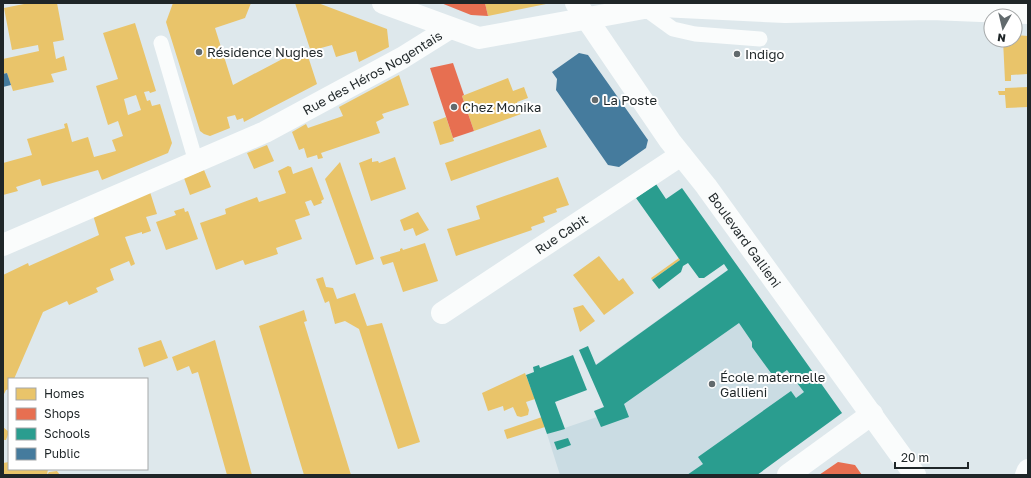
<svg xmlns="http://www.w3.org/2000/svg" width="1031" height="478" viewBox="0 0 1031 478" font-family="'Golos Text',sans-serif">
<style>
.built{fill:#cadce3}
.homes{fill:#e9c46a;fill-rule:evenodd}
.shops{fill:#e76f51}
.schools{fill:#2a9d8f}
.public{fill:#457b9d}
.lines{fill:none;stroke-linecap:round;stroke-linejoin:round}
.lane{stroke:#fafcfc;stroke-width:15}
.street{stroke:#fafcfc;stroke-width:22}
.secondary{stroke:#fafcfc;stroke-width:22}
.poi-dot{fill:#626a6d;stroke:#fff;stroke-width:1.5}
.labels{text-anchor:middle;stroke-width:4;stroke-linejoin:round;paint-order:stroke}
.poi-label{font-size:13px;fill:#1f2628;stroke:#fff;text-anchor:start}
.street-label{font-size:13px;fill:#1f2628;stroke:#fff}
</style>
<rect width="100%" height="100%" fill="#dee8ec"/>
<!-- built -->
<path class="built" d="M736,264l106,149 -85,62h-197l-13,-41 50,-17 -3,-6 18,-8 -17,-38z"/>
<!-- homes -->
<path class="homes" d="M29,3h28l7,37 -11,2 3,17 8,-3 3,14 -16,4 3,8 -41,9 -6,-18 -4,1v-15l36,-8 -1,-6 -26,5 -8,-42z
M173,3h78l-6,15 -30,10 18,57 72,-38 12,37 -73,38 -1,-4 -6,2 -2,-5 -8,2 3,11 -20,8 -6,-2 -4,-3 -34,-109z
M295,3h23l69,26 2,18 -30,15 -3,-11 -20,6 -4,-12 -11,3 1,4 -10,3z
M485,3h61v1l-58,12z
M135,23l21,68 -6,2 -1,-2 -5,1 3,9 3,-1 2,6 8,-2 12,39 -4,10 -66,27 -4,-10 -56,16 -2,-7 -24,8 2,4 -15,4v-32l29,-8 -5,-16 38,-11 -1,-4 3,-1 5,19 16,-5 6,20 22,-6 -4,-11 11,-4 -5,-15 -10,4 -12,-39 22,-7 -15,-46zM136,95l5,15 -13,5 -4,-16z
M1015,35l13,1v38l-17,1v6h-6l-2,-41h12z
M399,75l10,30 -27,9 2,4 -8,4 4,11 -59,20 2,5 -5,1 -1,-4 -10,3 -3,-10 -5,2 -7,-18 14,-8 2,4 35,-12 -4,-9z
M508,78l5,13 11,-4 4,11 -11,4 4,12 -47,17 -12,-35z
M1028,87v20l-22,1 -1,-13h-6l-1,-4h7v-3z
M446,117l8,24 -14,4 -7,-23z
M540,129l7,18 -96,34 -6,-18z
M267,145l7,16 -20,8 -7,-16z
M395,157l11,32 -35,12 -12,-38 13,-5v4l6,-1 1,2z
M340,162l34,97 -18,6 -31,-86z
M288,166l3,1 2,7 19,-7 12,32 -3,2 1,2 -8,3 -3,-6 -6,2 5,13 -15,5 7,19 -26,9 2,6 -33,11 -2,-5 -27,10 -16,-47 26,-9 -1,-5 32,-12 2,5 27,-9 -8,-22z
M204,170l7,17 -21,8 -6,-17z
M558,177l11,28 -13,4 1,3 -14,5 2,5 -14,5 1,3 -76,26 -9,-27 33,-10 -4,-13z
M150,192l7,22 -11,3 5,14 -9,3v-2l-17,5 10,27 -4,2 -2,-5 -19,8 4,11 -18,8 2,4 -29,13 -2,-4 -24,11 -29,67h-5v10l-3,1 -3,6v-121l25,-12 1,3 70,-31 -6,-20z
M184,208l1,4 3,-1 10,28 -32,11 -10,-28 20,-7 -2,-4z
M418,212l11,18 -13,6 -3,-8 -9,3 -4,-11z
M425,243l13,38 -35,11 -10,-30 -10,3 -3,-8 20,-6v-2l2,-1 1,2z
M599,256l20,25 4,-3 11,15 -30,22 -31,-40z
M679,258l1,2 -28,20 -1,-2z
M323,277l3,10 7,1 4,11 18,-6 12,33 15,-3 38,119 -22,7 -39,-120 -14,-8 -10,3 -6,-23 -4,2 -9,-24z
M583,305l12,16 -15,11 -7,-24z
M304,310l3,11 -3,1 47,153h-47l-45,-149z
M161,340l7,18 -24,9 -6,-19z
M215,340l37,135h-25l-29,-103 -6,2 -3,-8 -12,5 -5,-14z
M525,373l10,26 -9,3 3,8 -1,5 -7,2 -4,-1 -4,-9 -9,4 -1,-5 -15,5 -6,-18z
M542,417l3,10 -38,12 -3,-9z
M3,427l6,5 -3,8h-3z
M9,462v7h39l-1,6 2,-3 8,-1 3,4h-56l-1,-12z"/>
<!-- shops -->
<path class="shops" d="M441,3h44l3,13 -17,-1z
M453,63l11,32 -2,1 12,35 -21,7 -23,-70z
M838,462l17,3 7,10h-43z"/>
<!-- schools -->
<path class="schools" d="M656,184l10,15 16,-11 160,225 -85,62h-70l16,-11 -5,-7 93,-66 5,7 8,-6 -17,-22 -10,7 -2,-4h-4l-19,-26v-5l-13,-19 -115,81 5,13 -28,10 -7,-16 10,-4 -25,-57 9,-4 8,19 132,-95 -4,-6 -20,14h-5l-11,-15 -5,3 -2,6 -22,17 -7,-9 28,-20 -44,-62z
M573,355l14,35 -32,12 10,27 -18,5 -21,-59 8,-3 -1,-5 6,-2 1,3z
M568,438l3,7 -14,5 -3,-8z"/>
<!-- public -->
<path class="public" d="M579,53l9,2 60,85 -2,8 -27,19 -11,-2 -52,-75 1,-11 -5,-7z
M7,73l4,12 -8,2v-13z"/>
<g class="lines">
<!-- lane -->
<path class="lane" d="M644,8l29,21 22,5 65,5
M161,43l35,119"/>
<!-- street -->
<g class="street">
<path id="s1" d="M576,3l94,138 36,45 209,289"/>
<path id="s2" d="M3,245l262,-113 137,-74 48,-30"/>
<path id="s3" d="M442,313l239,-158"/>
<path d="M788,475l84,-61"/>
<path d="M1026,475l2,-5"/>
</g>
<!-- secondary -->
<path class="secondary" d="M383,3l96,35 165,-30 17,-2 124,6 146,-3 97,4"/>
</g>
<!-- markers -->
<g class="poi-dot">
<circle cx="199" cy="52" r="4"/>
<circle cx="737" cy="54" r="4"/>
<circle cx="595" cy="100" r="4"/>
<circle cx="454" cy="107" r="4"/>
<circle cx="712" cy="384" r="4"/>
</g>
<g class="labels">
<!-- poi labels -->
<g class="poi-label">
<text x="207" y="57">Résidence Nughes</text>
<text x="745" y="59">Indigo</text>
<text x="603" y="105">La Poste</text>
<text x="462" y="112">Chez Monika</text>
<text x="720" y="382">École maternelle<tspan x="720" dy="15">Gallieni</tspan></text>
</g>
<!-- street labels -->
<g class="street-label">
<text dy="5" stroke="none"><textPath href="#s2" startOffset="408">Rue des Héros Nogentais</textPath></text>
<text dy="5" stroke="none"><textPath href="#s3" startOffset="143">Rue Cabit</textPath></text>
<text dy="5" stroke="none"><textPath href="#s1" startOffset="291">Boulevard Gallieni</textPath></text>
</g>
</g>
<!-- border -->
<rect width="1031" height="478" fill="none" stroke="#1f2628" stroke-width="8"/>
<!-- legend -->
<rect x="8" y="378" width="140" height="92" fill="#ffffff" stroke="#a5a8a9"/>
<rect x="16" y="388" width="20" height="12" fill="#e9c46a" stroke="#a5a8a9"/>
<text x="44" y="398" font-size="12" fill="#1f2628">Homes</text>
<rect x="16" y="408" width="20" height="12" fill="#e76f51" stroke="#a5a8a9"/>
<text x="44" y="418" font-size="12" fill="#1f2628">Shops</text>
<rect x="16" y="428" width="20" height="12" fill="#2a9d8f" stroke="#a5a8a9"/>
<text x="44" y="438" font-size="12" fill="#1f2628">Schools</text>
<rect x="16" y="448" width="20" height="12" fill="#457b9d" stroke="#a5a8a9"/>
<text x="44" y="458" font-size="12" fill="#1f2628">Public</text>
<!-- north arrow -->
<g transform="translate(1003 28) rotate(188)"><circle r="19" fill="#ffffff" stroke="#a5a8a9"/>
<path d="M0-3L7 15L0 10L-7 15Z" fill="#626a6d"/>
<text y="-6" font-size="11" font-weight="bold" text-anchor="middle" fill="#1f2628">N</text>
</g>
<!-- scale -->
<path d="M895 462v6h73v-6" fill="none" stroke="#1f2628" stroke-width="2"/>
<text x="901" y="462" font-size="12" fill="#1f2628" stroke="#ffffff" stroke-width="3" paint-order="stroke">20 m</text>
</svg>
